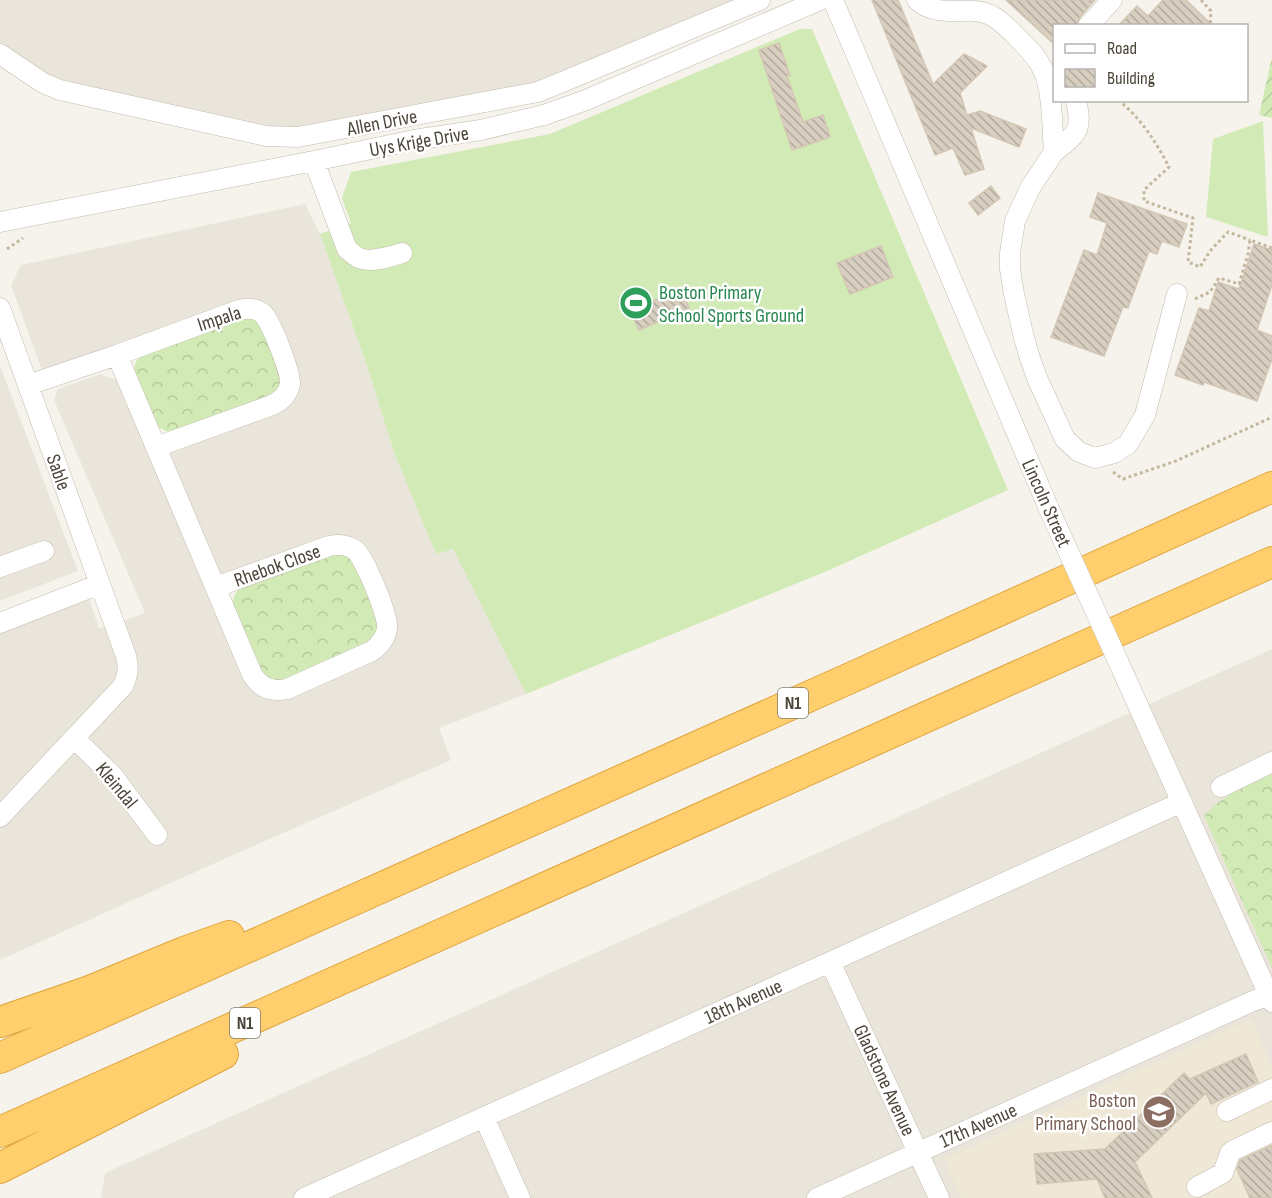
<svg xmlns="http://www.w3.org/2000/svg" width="1272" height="1198" viewBox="0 0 1272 1198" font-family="'Sofia Sans Condensed',sans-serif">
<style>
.residential{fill:#eae5da;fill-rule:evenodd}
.education{fill:#efe8d6}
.grass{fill:#d2eab5}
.forest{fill:url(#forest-crowns)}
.garden{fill:url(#garden-furrows)}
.building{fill:url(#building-back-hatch);stroke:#d3c7b4;stroke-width:1.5}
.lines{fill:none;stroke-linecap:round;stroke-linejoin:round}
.minor-casing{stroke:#c2bbae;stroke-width:21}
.highway-casing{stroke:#e0a43c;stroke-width:32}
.path{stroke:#c4b79f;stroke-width:3;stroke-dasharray:3 3;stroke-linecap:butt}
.minor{stroke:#fff;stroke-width:20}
.highway{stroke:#ffcf6e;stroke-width:30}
.minor-bridge-casing{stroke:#c2bbae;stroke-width:21;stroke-linecap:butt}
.minor-bridge{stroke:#fff;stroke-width:20}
.labels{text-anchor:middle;stroke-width:5;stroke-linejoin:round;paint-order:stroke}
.shield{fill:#fff;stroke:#817c74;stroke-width:1.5}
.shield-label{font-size:18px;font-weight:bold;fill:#4b4439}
.street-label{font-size:20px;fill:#4b4439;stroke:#fff}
.leisure-label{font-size:20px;fill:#27864d;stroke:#fff;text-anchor:start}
.education-label{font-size:20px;fill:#785e54;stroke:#fff;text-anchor:end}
</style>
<defs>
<pattern id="forest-crowns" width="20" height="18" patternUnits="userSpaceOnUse" patternTransform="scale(1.5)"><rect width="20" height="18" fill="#d2eab5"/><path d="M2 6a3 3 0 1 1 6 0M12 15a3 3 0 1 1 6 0" fill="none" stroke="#b6ca9c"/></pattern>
<pattern id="garden-furrows" width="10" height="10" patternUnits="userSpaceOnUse" patternTransform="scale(1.5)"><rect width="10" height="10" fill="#d2eab5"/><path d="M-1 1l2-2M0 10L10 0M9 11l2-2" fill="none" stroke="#b6ca9c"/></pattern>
<pattern id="building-back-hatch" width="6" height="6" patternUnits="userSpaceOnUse" patternTransform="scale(1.5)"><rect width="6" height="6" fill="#d8cfc1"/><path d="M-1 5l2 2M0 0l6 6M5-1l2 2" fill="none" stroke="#b1aa9e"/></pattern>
</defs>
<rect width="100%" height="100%" fill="#f6f3ec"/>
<!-- residential -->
<path class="residential" d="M0,0h761l-206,87 -241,49 -242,-42 -72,-39z
M305,204l15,30 47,132 28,89 41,99 17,-6 73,146 -87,34 12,32 -207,90 -244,110v-337l86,-32 13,37 6,-2 5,14 17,-6 -4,-13 22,-8 -91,-213 4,-11 43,-15 12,5 11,-4 32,72 111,-127 -221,61 -35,-96 10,-20zM337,545l-84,129 -36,-86z
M0,366l78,205 -78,30z
M1272,649v549h-1171l4,-25z"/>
<!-- education -->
<path class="education" d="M1251,1019l21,47v132h-310l-18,-39z"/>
<!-- grass -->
<path class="grass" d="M800,29h12l196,461 -181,81 -301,123 -73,-145 -17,5 -41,-99 -28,-89 -47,-132 31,-11 -9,-25 9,-26 199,-38z
M1263,121l5,116 -62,-20 7,-78z"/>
<!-- forest -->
<path class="forest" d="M249,317l11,6 21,51v10l-6,11 -107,37 -10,-5 -24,-53c0,-8 1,-12 6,-18z
M332,554l14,1 10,9 23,59 -5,17 -92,42 -19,-5 -30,-70c-1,-8 1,-13 7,-19z
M1272,773v195l-68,-152c18,-21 44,-31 68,-43z"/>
<!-- garden -->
<path class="garden" d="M1272,57v61l-13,-3z"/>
<!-- building -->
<path class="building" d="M872,0h26l35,84 31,-30 23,12 -27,27 7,22 13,-4 46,18 -7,18 -48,-19 13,41 -19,6 -12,-27 -18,7z
M1006,0h89l-14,16 -5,10h-22v18z
M1163,0h23l27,26h-95l19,-20 11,10z
M779,43l11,32 -3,1 16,46 20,-7 7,22 -38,13 -33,-100z
M991,186l9,12 -22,17 -9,-12z
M1098,193l89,31 -8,23 -17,-6 -5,13 -8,-3 -21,57 -5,-1 -19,49 -53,-19 33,-87 13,5 10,-32 -17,-6z
M1254,244l18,6v35l-15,45 15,6v23l-15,42 -53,-19 -1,3 -28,-10 24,-67 10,3 9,-29 21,7z
M881,246l12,31 -43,17 -13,-31z
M681,289l8,19 -50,22 -9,-19z
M1246,1054l12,28 -47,22 -5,-11 -71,69 17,36h-47l-8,-19 -60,5 -3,-30 71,-5 79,-76 6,6z
M1272,1145v53h-22l-13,-29 3,-9z"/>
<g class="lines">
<defs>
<path id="minor" d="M833,0l216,509
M917,0c15,15 39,10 58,11 19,2 26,11 39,23 10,11 23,21 29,36 10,21 9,58 11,82 23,-18 29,-21 22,-52
M1088,26l24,-26
M0,54l43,29 17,7 206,46 32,1 240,-45 222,-92
M1054,152l-24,36 -15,33 -5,32v16l4,25 10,44 6,20 7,20 28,61 14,13 16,6 19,-5 14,-9 17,-29 32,-121
M314,161l33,88c4,3 7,7 12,9 12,5 30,-1 43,-5
M0,222l314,-61 100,-21 67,-10 63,-15 42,-15 234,-100
M0,308l126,348c3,11 2,19 -3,30l-123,131
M117,355l135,319c8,14 20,18 35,15l85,-38c8,-6 14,-13 15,-23 2,-11 -22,-69 -31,-77 -8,-7 -17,-7 -27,-5l-113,41
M28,385l89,-30 122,-45c8,-2 16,-2 23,3 9,7 29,60 28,71 -2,10 -9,17 -18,21l-116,42
M0,567l44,-16
M0,623l100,-39
M1118,661l154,341
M74,738l39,38 44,59
M1221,787l51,-25
M830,962l109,236
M1227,1111l45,-22
M484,1117l36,81
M1197,1187l26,-14 7,-20 4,-3 38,-18
M304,1198l526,-236 352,-160
M817,1198l436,-197 19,-6"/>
<path id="highway" d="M0,1022l87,-30 97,-40 45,-16
M0,1058l857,-383 415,-188
M0,1132c424,-191 850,-377 1272,-570
M0,1168l223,-114"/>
</defs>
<!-- minor casing -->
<use href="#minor" class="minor-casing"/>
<!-- highway casing -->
<use href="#highway" class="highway-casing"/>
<!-- path -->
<path class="path" d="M1201,0l10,11 -1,15
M1118,100c23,18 38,42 51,67l-25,23v11l49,17 -5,44 12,5 10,-16 18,-19 22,8
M7,249l16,-11
M1195,299l15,-7 9,-14 20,6 9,-30 2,-14 22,8
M1113,472l10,7 53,-18 92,-42 4,-3"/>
<!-- minor -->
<use href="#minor" class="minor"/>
<!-- highway -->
<use href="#highway" class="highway"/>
<defs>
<path id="minor-bridge" d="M1049,509l69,152"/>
</defs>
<!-- minor-bridge casing -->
<use href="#minor-bridge" class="minor-bridge-casing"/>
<!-- minor-bridge -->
<use href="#minor-bridge" class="minor-bridge"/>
</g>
<!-- icons -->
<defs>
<symbol id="stadium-disc" viewBox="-11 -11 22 22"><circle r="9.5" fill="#2e9e5b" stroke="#fff"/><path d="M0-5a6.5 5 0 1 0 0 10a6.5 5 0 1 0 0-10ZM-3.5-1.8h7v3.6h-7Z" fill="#fff"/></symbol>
<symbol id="school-disc" viewBox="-11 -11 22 22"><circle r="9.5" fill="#8d6e63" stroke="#fff"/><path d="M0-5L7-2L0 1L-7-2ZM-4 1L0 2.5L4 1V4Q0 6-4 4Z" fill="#fff"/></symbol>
</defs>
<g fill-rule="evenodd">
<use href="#stadium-disc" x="617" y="284" width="38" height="38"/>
<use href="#school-disc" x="1140" y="1093" width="38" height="38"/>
</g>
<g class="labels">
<!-- shield labels -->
<g class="shield">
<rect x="778" y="688" width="30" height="30" rx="4.5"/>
<rect x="230" y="1008" width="30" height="30" rx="4.5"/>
</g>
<g class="shield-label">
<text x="793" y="709">N1</text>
<text x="245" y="1029">N1</text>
</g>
<!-- street labels -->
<g class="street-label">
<text transform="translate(382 122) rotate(-11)" y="7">Allen Drive</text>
<text transform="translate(419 141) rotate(-10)" y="7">Uys Krige Drive</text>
<text transform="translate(219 318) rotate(-18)" y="7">Impala</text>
<text transform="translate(59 472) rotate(70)" y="7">Sable</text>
<text transform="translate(1047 503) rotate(66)" y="7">Lincoln Street</text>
<text transform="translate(277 565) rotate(-20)" y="7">Rhebok Close</text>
<text transform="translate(117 785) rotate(50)" y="7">Kleindal</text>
<text transform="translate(743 1001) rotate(-24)" y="7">18th Avenue</text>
<text transform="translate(885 1080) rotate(65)" y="7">Gladstone Avenue</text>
<text transform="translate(978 1125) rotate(-24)" y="7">17th Avenue</text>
</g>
<!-- leisure labels -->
<g class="leisure-label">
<text x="659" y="299">Boston Primary<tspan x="659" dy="23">School Sports Ground</tspan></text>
</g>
<!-- education labels -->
<g class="education-label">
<text x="1136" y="1107">Boston<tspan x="1136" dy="23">Primary School</tspan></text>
</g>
</g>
<!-- legend -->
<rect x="1053" y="24" width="195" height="78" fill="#ffffff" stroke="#b7b4b0" stroke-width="1.5"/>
<rect x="1065" y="44" width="30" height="9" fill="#ffffff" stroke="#b7b4b0" stroke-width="1.5"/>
<text x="1107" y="54" font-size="18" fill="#4b4439">Road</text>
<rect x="1065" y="69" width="30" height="18" fill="url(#building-back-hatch)" stroke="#b7b4b0" stroke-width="1.5"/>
<text x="1107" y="84" font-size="18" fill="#4b4439">Building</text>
</svg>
